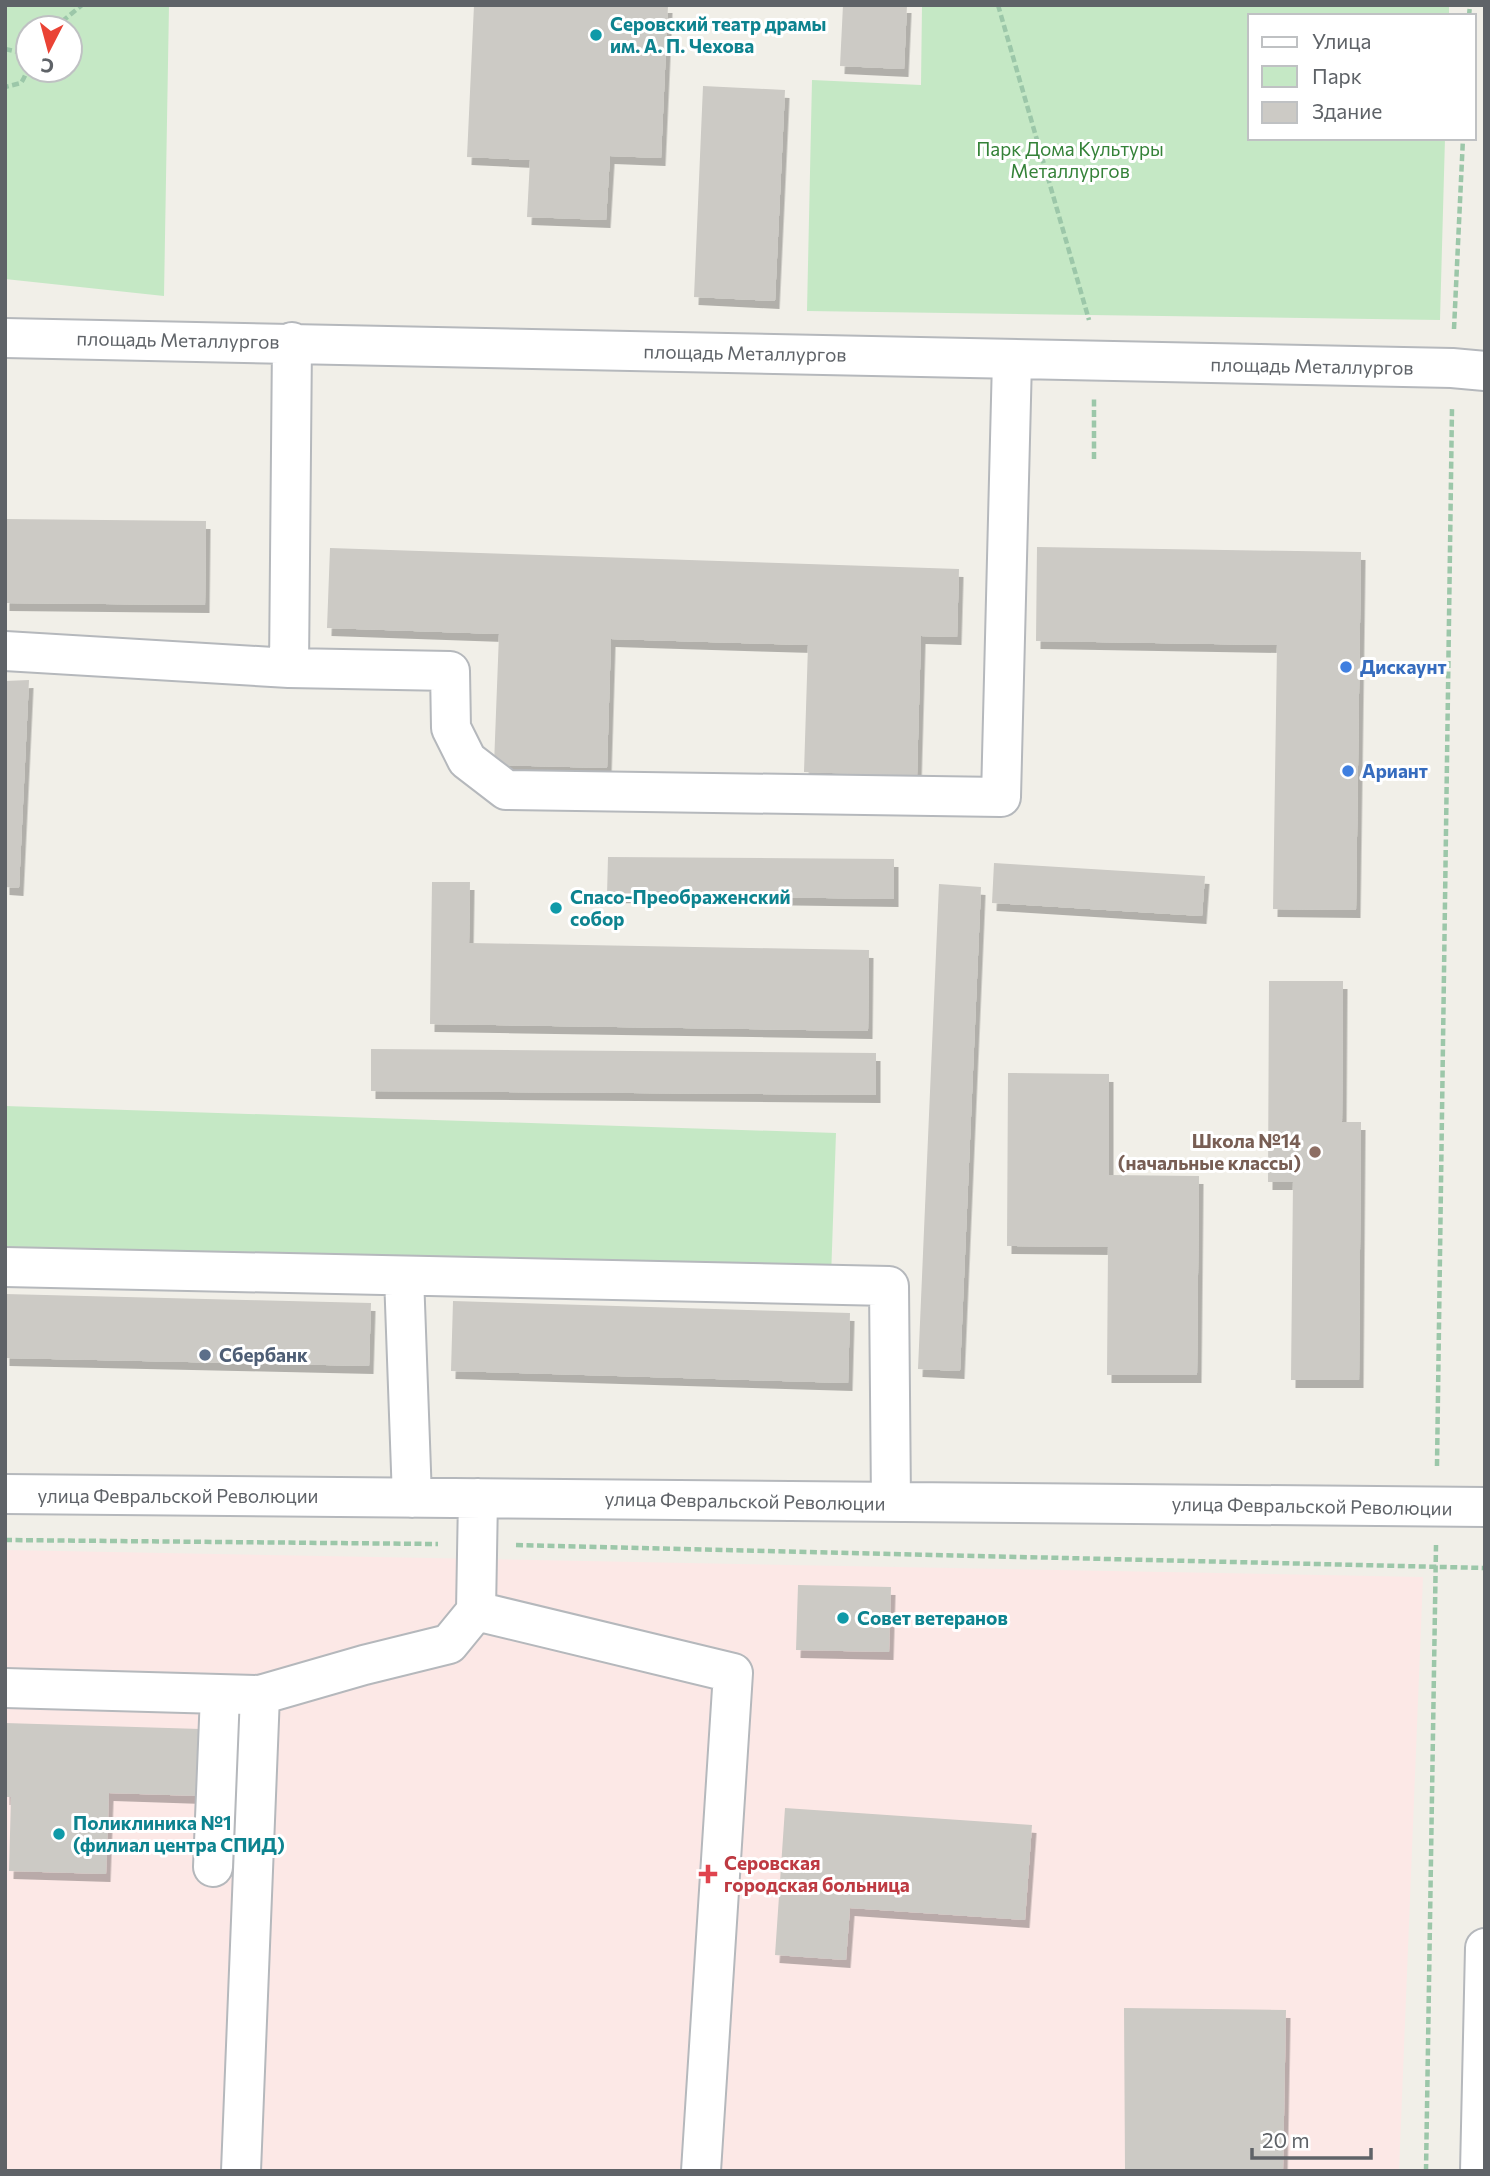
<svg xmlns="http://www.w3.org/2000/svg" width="1490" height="2176" viewBox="0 0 1490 2176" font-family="Commissioner,sans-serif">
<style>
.medical{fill:#fce8e6}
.green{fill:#c5e8c5;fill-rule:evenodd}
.building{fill:#cccac5;filter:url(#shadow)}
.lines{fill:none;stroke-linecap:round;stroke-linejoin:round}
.minor-casing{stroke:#b5b8bc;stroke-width:42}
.path{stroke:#9cc7a9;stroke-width:4.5;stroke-dasharray:7 3.5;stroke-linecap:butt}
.minor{stroke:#fff;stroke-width:38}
.culture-dot{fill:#0f9aa8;stroke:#fff;stroke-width:2.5}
.shop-dot{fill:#3f7fe0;stroke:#fff;stroke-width:2.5}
.education-dot{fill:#8d6e63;stroke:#fff;stroke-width:2.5}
.service-dot{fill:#5c6f8a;stroke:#fff;stroke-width:2.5}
.health-dot{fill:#e0444e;stroke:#fff;stroke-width:2.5}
.labels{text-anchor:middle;stroke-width:6;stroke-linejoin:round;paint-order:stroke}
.culture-label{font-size:19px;font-weight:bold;fill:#0d838f;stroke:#fff;text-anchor:start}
.park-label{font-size:19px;fill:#348238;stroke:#fff}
.street-label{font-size:19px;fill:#5f6368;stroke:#fff}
.shop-label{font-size:19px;font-weight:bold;fill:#366cbe;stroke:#fff;text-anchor:start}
.education-label{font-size:19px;font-weight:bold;fill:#785e54;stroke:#fff;text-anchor:end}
.service-label{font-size:19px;font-weight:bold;fill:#4e5e75;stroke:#fff;text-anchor:start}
.health-label{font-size:19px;font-weight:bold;fill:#be3a42;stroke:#fff;text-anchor:start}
</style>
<defs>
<filter id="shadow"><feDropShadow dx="4.5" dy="8" stdDeviation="0" flood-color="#0004"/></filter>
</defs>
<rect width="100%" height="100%" fill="#f1efe8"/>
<!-- medical -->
<path class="medical" d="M5,1550l1418,27 -24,594h-1394z"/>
<!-- green -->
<path class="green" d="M5,5h164l-5,291 -159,-17zM28,28h42v42h-42z
M922,5h527v11h-199v122h195l-5,182 -633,-9 5,-231 109,5z
M5,1106l831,27 -5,145 -826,-18z"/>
<!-- building -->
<path class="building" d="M474,5h194l-7,153 -51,-2 -4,64 -79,-3 3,-57 -63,-3z
M843,5h64l-3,64 -64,-3z
M703,86l82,4 -10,211 -81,-4z
M5,519l201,2 -1,84 -200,-2z
M1037,547l324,5 -5,358 -83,-1 4,-264 -241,-4z
M330,548l629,21 -2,68 -36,-1 -4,140 -113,-4 4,-127 -197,-6 -4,129 -113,-3 5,-131 -172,-6z
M29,680l-10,208 -14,-1v-206z
M608,857l286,2v40l-287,-4z
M994,863l211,13 -3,40 -210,-13z
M432,882h38l-1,61 400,7 -1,81 -438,-7z
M939,884l42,3 -21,484 -42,-2z
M1269,981h74l-1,141h19l-2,258h-68l2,-198h-25z
M371,1049l505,4v42l-505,-4z
M1008,1073l101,1v101l90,1 -2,199h-90l1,-128 -101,-1z
M5,1294l366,9 -2,63 -364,-8z
M453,1301l397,12 -2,70 -397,-12z
M798,1585l93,2 -2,65 -93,-2z
M5,1723l196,6 -2,67 -90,-3 -3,81 -97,-3 2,-74h-6z
M785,1808l247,17 -7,95 -175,-12 -4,52 -71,-5z
M1124,2008l162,2 -3,161h-158z"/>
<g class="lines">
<defs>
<path id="minor" d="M5,338l1447,30 33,3
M292,342l-3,326 161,3 1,57 16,32 39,30 495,7 11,-437
M5,651l284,17
M5,1267l884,19 2,216
M404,1276l8,222
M5,1494l1480,13
M476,1611l257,62 -32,498
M5,1688l255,7
M213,1867l7,-172
M241,2171l19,-476 104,-30 85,-21 27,-33 2,-113
M1480,2171l5,-223"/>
</defs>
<!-- minor casing -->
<use href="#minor" class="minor-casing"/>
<!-- path -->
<path class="path" d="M998,5l91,315
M1469,16l1,-11
M54,28l28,-23
M5,49l18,4c6,12 5,19 -2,30l-16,4
M1454,329l9,-191
M1094,459v-60
M1437,1466l15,-1058
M5,1540l433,4
M516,1545l969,23
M1426,2171l10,-626"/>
<!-- minor -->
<use href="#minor" class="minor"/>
</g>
<!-- markers -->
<g class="culture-dot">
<circle cx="596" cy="35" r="7"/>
<circle cx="556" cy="908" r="7"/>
<circle cx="843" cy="1618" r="7"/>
<circle cx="59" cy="1834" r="7"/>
</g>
<g class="shop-dot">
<circle cx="1346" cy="667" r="7"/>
<circle cx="1348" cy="771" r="7"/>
</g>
<circle class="education-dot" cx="1315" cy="1152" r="7"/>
<circle class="service-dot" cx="205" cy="1355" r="7"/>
<path class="health-dot" d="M704.5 1863.5h7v7h7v7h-7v7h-7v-7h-7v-7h7z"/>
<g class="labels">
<!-- culture labels -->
<g class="culture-label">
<text x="610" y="31">Серовский театр драмы<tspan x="610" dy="22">им. А. П. Чехова</tspan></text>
<text x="570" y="904">Спасо-Преображенский<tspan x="570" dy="22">собор</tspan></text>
<text x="857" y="1625">Совет ветеранов</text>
<text x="73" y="1830">Поликлиника №1<tspan x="73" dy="22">(филиал центра СПИД)</tspan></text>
</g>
<!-- park labels -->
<g class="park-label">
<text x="1070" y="156">Парк Дома Культуры<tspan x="1070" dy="22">Металлургов</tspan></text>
</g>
<!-- street labels -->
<g class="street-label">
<text transform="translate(178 340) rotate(1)" y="7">площадь Металлургов</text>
<text transform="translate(745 353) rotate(1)" y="7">площадь Металлургов</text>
<text transform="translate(1312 366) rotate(1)" y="7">площадь Металлургов</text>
<text x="178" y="1503">улица Февральской Революции</text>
<text transform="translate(745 1501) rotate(1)" y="7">улица Февральской Революции</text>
<text transform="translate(1312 1506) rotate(1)" y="7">улица Февральской Революции</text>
</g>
<!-- shop labels -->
<g class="shop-label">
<text x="1360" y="674">Дискаунт</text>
<text x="1362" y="778">Ариант</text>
</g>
<!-- education labels -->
<g class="education-label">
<text x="1301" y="1148">Школа №14<tspan x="1301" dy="22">(начальные классы)</tspan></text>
</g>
<!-- service labels -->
<g class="service-label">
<text x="219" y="1362">Сбербанк</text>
</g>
<!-- health labels -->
<g class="health-label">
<text x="724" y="1870">Серовская<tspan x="724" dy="22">городская больница</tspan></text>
</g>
</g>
<!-- border -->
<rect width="1490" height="2176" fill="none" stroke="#5f6368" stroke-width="14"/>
<!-- legend -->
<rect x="1248" y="14" width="228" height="126" fill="#ffffff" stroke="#bfc1c3" stroke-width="2"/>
<rect x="1262" y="37" width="35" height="10" fill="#ffffff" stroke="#bfc1c3" stroke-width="2"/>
<text x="1312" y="49" font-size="21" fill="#5f6368">Улица</text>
<rect x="1262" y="66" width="35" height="21" fill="#c5e8c5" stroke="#bfc1c3" stroke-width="2"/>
<text x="1312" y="84" font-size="21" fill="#5f6368">Парк</text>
<rect x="1262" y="102" width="35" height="21" fill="#cccac5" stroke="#bfc1c3" stroke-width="2"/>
<text x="1312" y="119" font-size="21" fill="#5f6368">Здание</text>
<!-- north arrow -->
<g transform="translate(49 49) rotate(186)"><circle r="33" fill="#ffffff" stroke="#bfc1c3" stroke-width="2"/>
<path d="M0-5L12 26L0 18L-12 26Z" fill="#ea4335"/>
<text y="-10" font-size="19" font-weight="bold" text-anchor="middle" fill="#5f6368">С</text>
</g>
<!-- scale -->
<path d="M1252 2148v10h119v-10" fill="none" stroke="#5f6368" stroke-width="3.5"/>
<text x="1262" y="2148" font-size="21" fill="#5f6368" stroke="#ffffff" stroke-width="5" paint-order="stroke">20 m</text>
</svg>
